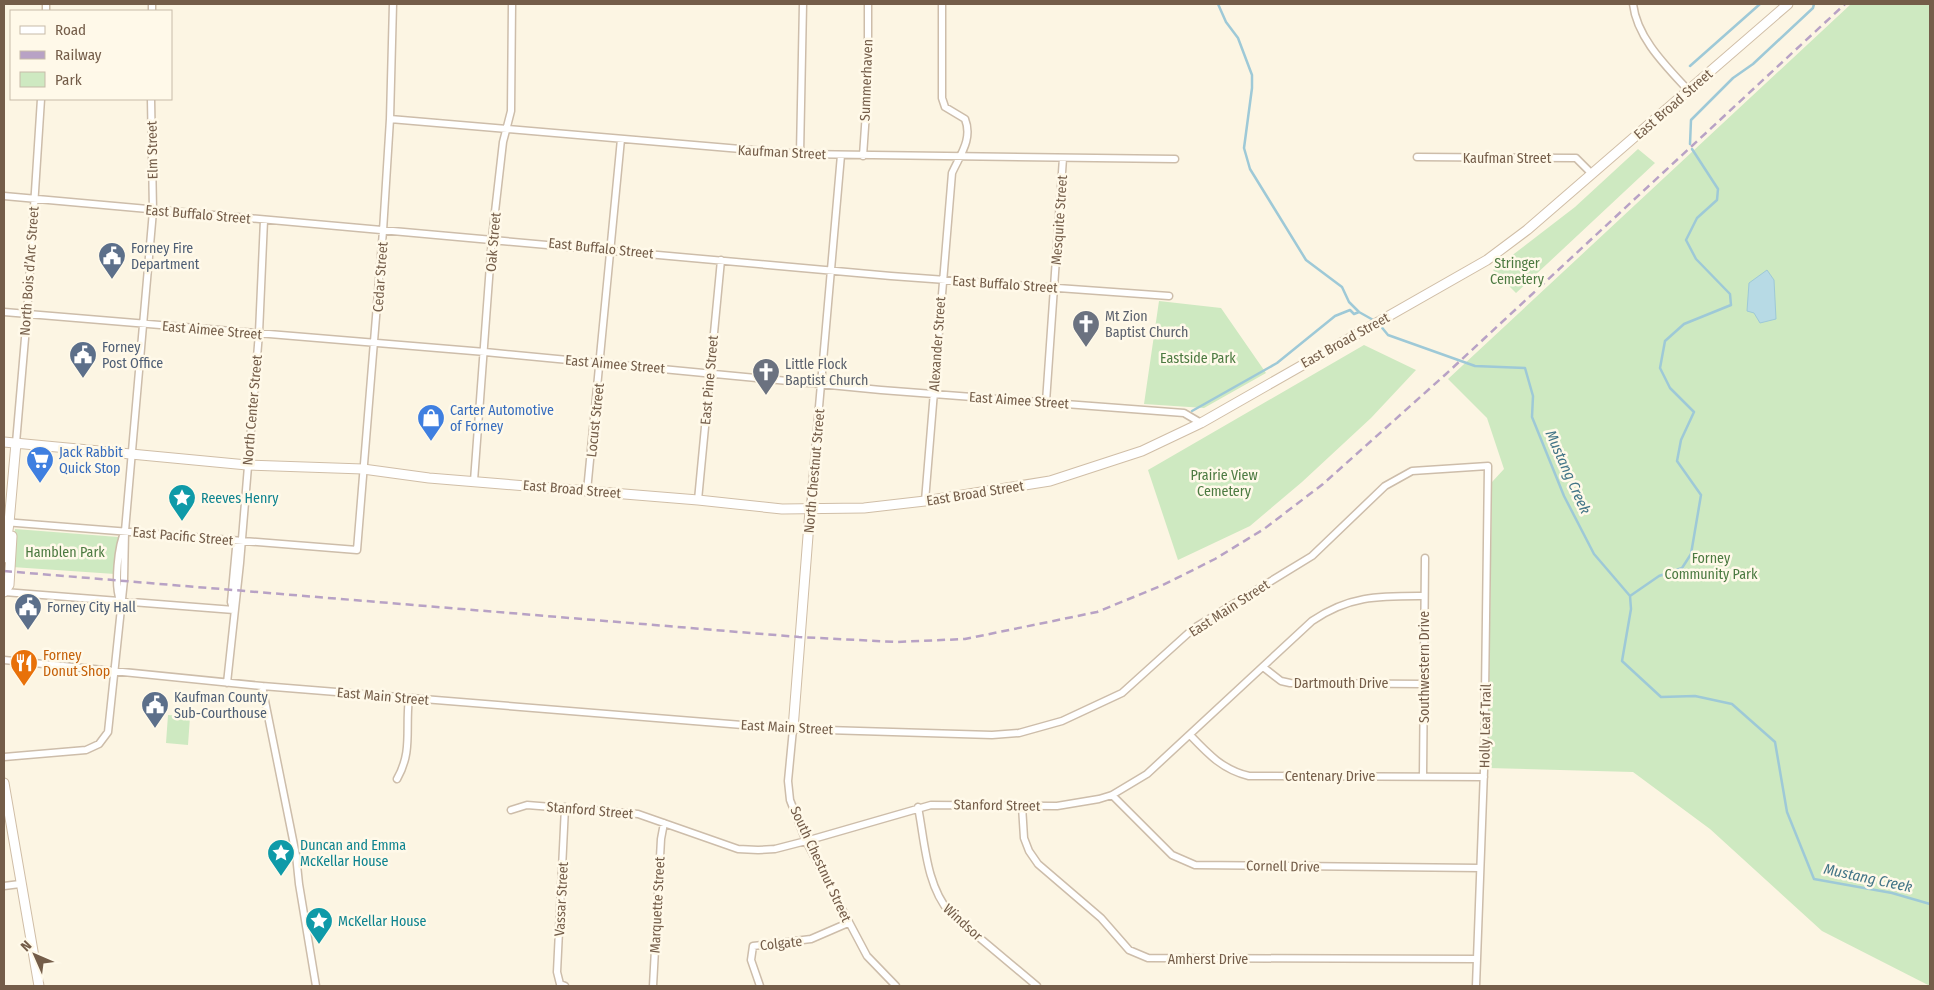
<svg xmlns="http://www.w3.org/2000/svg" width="1934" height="990" viewBox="0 0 1934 990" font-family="'Fira Sans Condensed',sans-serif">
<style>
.green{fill:#cee9c1}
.water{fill:#b7dae5;stroke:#9ec9d7}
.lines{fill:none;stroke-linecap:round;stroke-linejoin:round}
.stream{stroke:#9ec9d7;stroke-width:2.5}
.street-casing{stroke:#cdbdaa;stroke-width:9}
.secondary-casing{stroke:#d0bea7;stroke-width:11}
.street{stroke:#fff;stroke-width:6}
.secondary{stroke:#fff;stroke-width:9}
.rail{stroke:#b8a2c5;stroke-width:2.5;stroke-dasharray:8 5;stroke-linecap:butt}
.labels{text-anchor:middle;stroke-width:5;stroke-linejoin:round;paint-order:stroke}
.street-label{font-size:14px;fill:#745d49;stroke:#fff9e9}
.service-label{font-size:14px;fill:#4e5e75;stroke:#fff9e9;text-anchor:start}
.park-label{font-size:14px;fill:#4c7a41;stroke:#fff9e9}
.worship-label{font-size:14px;fill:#5b616d;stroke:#fff9e9;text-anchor:start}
.shop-label{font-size:14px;fill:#366cbe;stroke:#fff9e9;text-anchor:start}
.culture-label{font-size:14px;fill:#0d838f;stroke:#fff9e9;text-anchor:start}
.food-label{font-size:14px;fill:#c56008;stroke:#fff9e9;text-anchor:start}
.water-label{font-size:15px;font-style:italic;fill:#437587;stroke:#fff9e9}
</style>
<rect width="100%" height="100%" fill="#fcf5e3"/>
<!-- green -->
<path class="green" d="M1851,4h79v982l-108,-55 -112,-102 -77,-57 -145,-4 4,-286 12,-13 -17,-51 -39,-39z
M1638,149l17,14 -139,130 -23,-23 82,-63z
M1159,301l62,7 45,65 -62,35 -60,-4z
M1364,345l52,25 -45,48 -69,64 -52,44 -72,34 -30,-90z
M15,529l103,8 -3,37 -103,-7z
M168,715l22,2 -2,28 -22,-2z"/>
<!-- water -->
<path class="water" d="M1767,270l7,10 2,39 -16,4 -6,-10 -7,-2 2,-28z"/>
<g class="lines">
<!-- stream -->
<path class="stream" d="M1218,4l8,18 12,16 14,37v13l-8,60 6,21 56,91 36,27 7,15 10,10 16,9
M1690,66l70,-62
M1690,144l1,-24 42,-42 20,-14 60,-56 1,-4
M1379,324l9,11 87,31 50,2 8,28 -1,21 32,79 30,58 36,42 1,13 -9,52 39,36 34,-1 37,8 43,38 12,70 27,67 78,14 38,11
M1192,411l85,-48 58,-47 15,-6 4,4 5,-2
M1630,596l29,-20 23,-8 9,-14 10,-59 -24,-34 4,-21 13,-28 -24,-24 -10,-20 5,-27 19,-17 47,-19 -1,-11 -34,-35 -10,-19 11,-22 20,-18 1,-11 -26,-40"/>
<defs>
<path id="street" d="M1633,4c4,34 33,62 55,86
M46,11v-7
M152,11v-7
M390,119l410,35 375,5
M800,154l3,-150
M863,156l5,-73v-79
M1417,157l159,1 16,16
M4,196l887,80 278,20
M4,312l481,40 396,38 303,23 17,10
M1046,402l17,-244
M16,443l11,-128 14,-216
M474,481l18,-243 11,-96 8,-31 1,-107
M587,491l34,-352
M698,500l23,-240
M925,501l27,-328c8,-18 21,-34 13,-54l-20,-12 -3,-9v-94
M810,510l31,-355
M4,522l353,28 26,-319 7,-112 3,-115
M4,592l230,18
M120,600c-6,-15 -2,-55 5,-69
M233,609l-2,-7 5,-54 5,-8
M4,660l258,26 531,43 199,6 27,-2 43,-12 60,-28 72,-65 118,-72 73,-70 27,-15 76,-5 -4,304 -8,216
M1263,667l18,14 9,2 133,1
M227,683l13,-120 19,-230 5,-113
M262,686l34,169 3,29 17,102
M793,729l-5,52 2,19 16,41 61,115 29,30
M1190,735c18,19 33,35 59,41l235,1
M4,757l82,-7 13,-6 9,-12 16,-152 1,-49 28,-320 -2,-112
M1423,776l2,-218
M397,779c16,-28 8,-50 12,-81
M1112,795l60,60 23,10 285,3
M1022,806l2,32 5,13 9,13 63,54 28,32 19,8 328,1
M918,807c7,36 8,78 32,106l87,73
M511,810l16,-5 111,9 100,35 20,1 17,-1 31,-8 125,-36 126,1 42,-7 13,-4 35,-21 165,-153c38,-26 68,-25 112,-25
M4,886l16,-2
M565,986l-5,-2 -3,-12 8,-165
M653,986l8,-147 3,-16
M760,986l-9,-26 2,-14 58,-7 37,-16"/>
<path id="secondary" d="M4,442l243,23 116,4 66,9 269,22 84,9 82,-1 61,-7 125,-20 92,-30 59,-28 286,-163 40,-30 261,-226
M4,558l5,-35 7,-80
M4,592l5,-7 3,-49
M793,729l17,-219
M4,783l35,203"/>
</defs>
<!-- street casing -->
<use href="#street" class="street-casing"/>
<!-- secondary casing -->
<use href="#secondary" class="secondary-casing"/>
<!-- street -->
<use href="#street" class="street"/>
<!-- secondary -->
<use href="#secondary" class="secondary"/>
<!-- rail -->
<path class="rail" d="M4,571l795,66 97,5 69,-3 132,-27 66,-27 52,-26 49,-30 59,-45 123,-110 399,-370"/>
</g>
<!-- icons -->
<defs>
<symbol id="civic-pin" viewBox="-11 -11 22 30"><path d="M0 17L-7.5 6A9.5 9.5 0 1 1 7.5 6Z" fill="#5c6f8a" stroke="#fff9e9"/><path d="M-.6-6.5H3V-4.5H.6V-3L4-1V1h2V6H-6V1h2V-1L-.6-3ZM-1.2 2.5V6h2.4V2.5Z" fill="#fff"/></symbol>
<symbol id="church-pin" viewBox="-11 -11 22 30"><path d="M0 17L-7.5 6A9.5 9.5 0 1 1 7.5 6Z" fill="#6b7280" stroke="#fff9e9"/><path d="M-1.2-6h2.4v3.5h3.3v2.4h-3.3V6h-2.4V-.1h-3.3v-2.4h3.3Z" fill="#fff"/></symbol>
<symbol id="shop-pin" viewBox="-11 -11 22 30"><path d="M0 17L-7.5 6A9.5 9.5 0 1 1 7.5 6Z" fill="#3f7fe0" stroke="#fff9e9"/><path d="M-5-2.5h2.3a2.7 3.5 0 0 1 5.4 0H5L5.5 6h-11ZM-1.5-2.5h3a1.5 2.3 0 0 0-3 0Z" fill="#fff"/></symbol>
<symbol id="supermarket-pin" viewBox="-11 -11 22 30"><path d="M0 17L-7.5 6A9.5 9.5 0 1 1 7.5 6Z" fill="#3f7fe0" stroke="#fff9e9"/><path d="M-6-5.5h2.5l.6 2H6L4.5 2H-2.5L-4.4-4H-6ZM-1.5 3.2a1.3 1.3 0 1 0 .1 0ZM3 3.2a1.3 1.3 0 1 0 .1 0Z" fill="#fff"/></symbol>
<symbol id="sight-pin" viewBox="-11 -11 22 30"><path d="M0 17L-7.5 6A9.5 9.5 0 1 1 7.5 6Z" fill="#0f9aa8" stroke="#fff9e9"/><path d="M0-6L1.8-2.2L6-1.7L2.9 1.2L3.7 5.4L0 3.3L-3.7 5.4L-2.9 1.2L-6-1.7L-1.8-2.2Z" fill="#fff"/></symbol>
<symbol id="restaurant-pin" viewBox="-11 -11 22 30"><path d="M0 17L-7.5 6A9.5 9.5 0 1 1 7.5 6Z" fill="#e8710a" stroke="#fff9e9"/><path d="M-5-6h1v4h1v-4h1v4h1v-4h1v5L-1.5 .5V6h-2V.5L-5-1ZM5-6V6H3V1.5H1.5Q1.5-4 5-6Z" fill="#fff"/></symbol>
</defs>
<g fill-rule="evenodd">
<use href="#civic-pin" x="96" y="240" width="32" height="43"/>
<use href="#church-pin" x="1070" y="308" width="32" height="43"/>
<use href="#civic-pin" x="67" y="339" width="32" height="43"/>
<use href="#church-pin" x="750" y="356" width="32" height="43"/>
<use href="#shop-pin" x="415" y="402" width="32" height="43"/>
<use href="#supermarket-pin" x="24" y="444" width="32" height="43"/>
<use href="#sight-pin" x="166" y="482" width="32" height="43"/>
<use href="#civic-pin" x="12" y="591" width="32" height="43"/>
<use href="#restaurant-pin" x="8" y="647" width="32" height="43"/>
<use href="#civic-pin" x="139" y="689" width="32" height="43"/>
<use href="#sight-pin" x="265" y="837" width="32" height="43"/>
<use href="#sight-pin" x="303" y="905" width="32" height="43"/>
</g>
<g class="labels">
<!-- street labels -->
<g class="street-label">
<text transform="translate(866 80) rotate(-88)" y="5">Summerhaven</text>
<text transform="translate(1673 104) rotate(-41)" y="5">East Broad Street</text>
<text transform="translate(152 150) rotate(-91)" y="5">Elm Street</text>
<text transform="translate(782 152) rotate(3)" y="5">Kaufman Street</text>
<text x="1507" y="163">Kaufman Street</text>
<text transform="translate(198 214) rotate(5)" y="5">East Buffalo Street</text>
<text transform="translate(1059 220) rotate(-86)" y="5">Mesquite Street</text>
<text transform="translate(493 242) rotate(-85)" y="5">Oak Street</text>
<text transform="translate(601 248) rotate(6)" y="5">East Buffalo Street</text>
<text transform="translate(29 271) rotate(-86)" y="5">North Bois d’Arc Street</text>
<text transform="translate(380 277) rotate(-86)" y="5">Cedar Street</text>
<text transform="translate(1005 284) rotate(4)" y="5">East Buffalo Street</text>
<text transform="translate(212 330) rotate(5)" y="5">East Aimee Street</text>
<text transform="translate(1345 340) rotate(-29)" y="5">East Broad Street</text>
<text transform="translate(937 344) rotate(-86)" y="5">Alexander Street</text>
<text transform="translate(615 364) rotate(5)" y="5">East Aimee Street</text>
<text transform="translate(709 380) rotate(-85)" y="5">East Pine Street</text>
<text transform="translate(1019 400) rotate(4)" y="5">East Aimee Street</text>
<text transform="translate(252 410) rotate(-85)" y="5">North Center Street</text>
<text transform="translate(595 420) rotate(-84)" y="5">Locust Street</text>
<text transform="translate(814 471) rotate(-85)" y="5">North Chestnut Street</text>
<text transform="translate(572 489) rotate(5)" y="5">East Broad Street</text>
<text transform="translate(975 493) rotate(-9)" y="5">East Broad Street</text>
<text transform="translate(183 536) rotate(5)" y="5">East Pacific Street</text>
<text transform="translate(1229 608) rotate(-33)" y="5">East Main Street</text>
<text transform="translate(1424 667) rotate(-90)" y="5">Southwestern Drive</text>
<text x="1341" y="688">Dartmouth Drive</text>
<text transform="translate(383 696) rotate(5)" y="5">East Main Street</text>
<text transform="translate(1485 726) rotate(-89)" y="5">Holly Leaf Trail</text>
<text transform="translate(787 727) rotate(3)" y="5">East Main Street</text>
<text x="1330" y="781">Centenary Drive</text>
<text transform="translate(997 805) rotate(1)" y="5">Stanford Street</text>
<text transform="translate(590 810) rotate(5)" y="5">Stanford Street</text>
<text transform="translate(821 864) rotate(65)" y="5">South Chestnut Street</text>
<text transform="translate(1283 866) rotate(1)" y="5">Cornell Drive</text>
<text transform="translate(561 899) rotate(-87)" y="5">Vassar Street</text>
<text transform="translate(657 905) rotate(-87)" y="5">Marquette Street</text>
<text transform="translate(963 922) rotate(42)" y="5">Windsor</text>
<text transform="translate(781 943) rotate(-6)" y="5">Colgate</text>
<text x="1208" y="964">Amherst Drive</text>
</g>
<!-- service labels -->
<g class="service-label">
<text x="131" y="253">Forney Fire<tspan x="131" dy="16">Department</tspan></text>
<text x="102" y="352">Forney<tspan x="102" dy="16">Post Office</tspan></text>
<text x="47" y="612">Forney City Hall</text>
<text x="174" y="702">Kaufman County<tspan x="174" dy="16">Sub-Courthouse</tspan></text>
</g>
<!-- park labels -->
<g class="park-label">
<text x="1517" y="268">Stringer<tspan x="1517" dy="16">Cemetery</tspan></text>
<text x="1198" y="363">Eastside Park</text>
<text x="1224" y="480">Prairie View<tspan x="1224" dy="16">Cemetery</tspan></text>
<text x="65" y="557">Hamblen Park</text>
<text x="1711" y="563">Forney<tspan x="1711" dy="16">Community Park</tspan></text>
</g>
<!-- worship labels -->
<g class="worship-label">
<text x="1105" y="321">Mt Zion<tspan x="1105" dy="16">Baptist Church</tspan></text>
<text x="785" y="369">Little Flock<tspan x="785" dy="16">Baptist Church</tspan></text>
</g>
<!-- shop labels -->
<g class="shop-label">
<text x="450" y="415">Carter Automotive<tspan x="450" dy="16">of Forney</tspan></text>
<text x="59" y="457">Jack Rabbit<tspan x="59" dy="16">Quick Stop</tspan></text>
</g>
<!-- culture labels -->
<g class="culture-label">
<text x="201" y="503">Reeves Henry</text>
<text x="300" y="850">Duncan and Emma<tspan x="300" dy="16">McKellar House</tspan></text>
<text x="338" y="926">McKellar House</text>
</g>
<!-- food labels -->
<g class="food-label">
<text x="43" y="660">Forney<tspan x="43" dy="16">Donut Shop</tspan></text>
</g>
<!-- water labels -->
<g class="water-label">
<text transform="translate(1568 472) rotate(66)" y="5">Mustang Creek</text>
<text transform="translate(1868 878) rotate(12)" y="5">Mustang Creek</text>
</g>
</g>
<!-- border -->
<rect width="1934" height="990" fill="none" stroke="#745d49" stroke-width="10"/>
<!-- legend -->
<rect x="10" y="10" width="162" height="90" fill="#fff9e9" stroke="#c7bba9"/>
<rect x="20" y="26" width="25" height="8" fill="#ffffff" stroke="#c7bba9"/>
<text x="55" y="35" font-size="15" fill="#745d49">Road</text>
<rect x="20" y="51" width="25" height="8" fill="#b8a2c5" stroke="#c7bba9"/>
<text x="55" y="60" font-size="15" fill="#745d49">Railway</text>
<rect x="20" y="72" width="25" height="15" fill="#cee9c1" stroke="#c7bba9"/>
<text x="55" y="85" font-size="15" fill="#745d49">Park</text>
<!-- north arrow -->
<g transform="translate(35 955) rotate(315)" stroke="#fff9e9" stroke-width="4" paint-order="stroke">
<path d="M0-4L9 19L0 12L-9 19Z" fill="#745d49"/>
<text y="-8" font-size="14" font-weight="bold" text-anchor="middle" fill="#745d49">N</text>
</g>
</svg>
